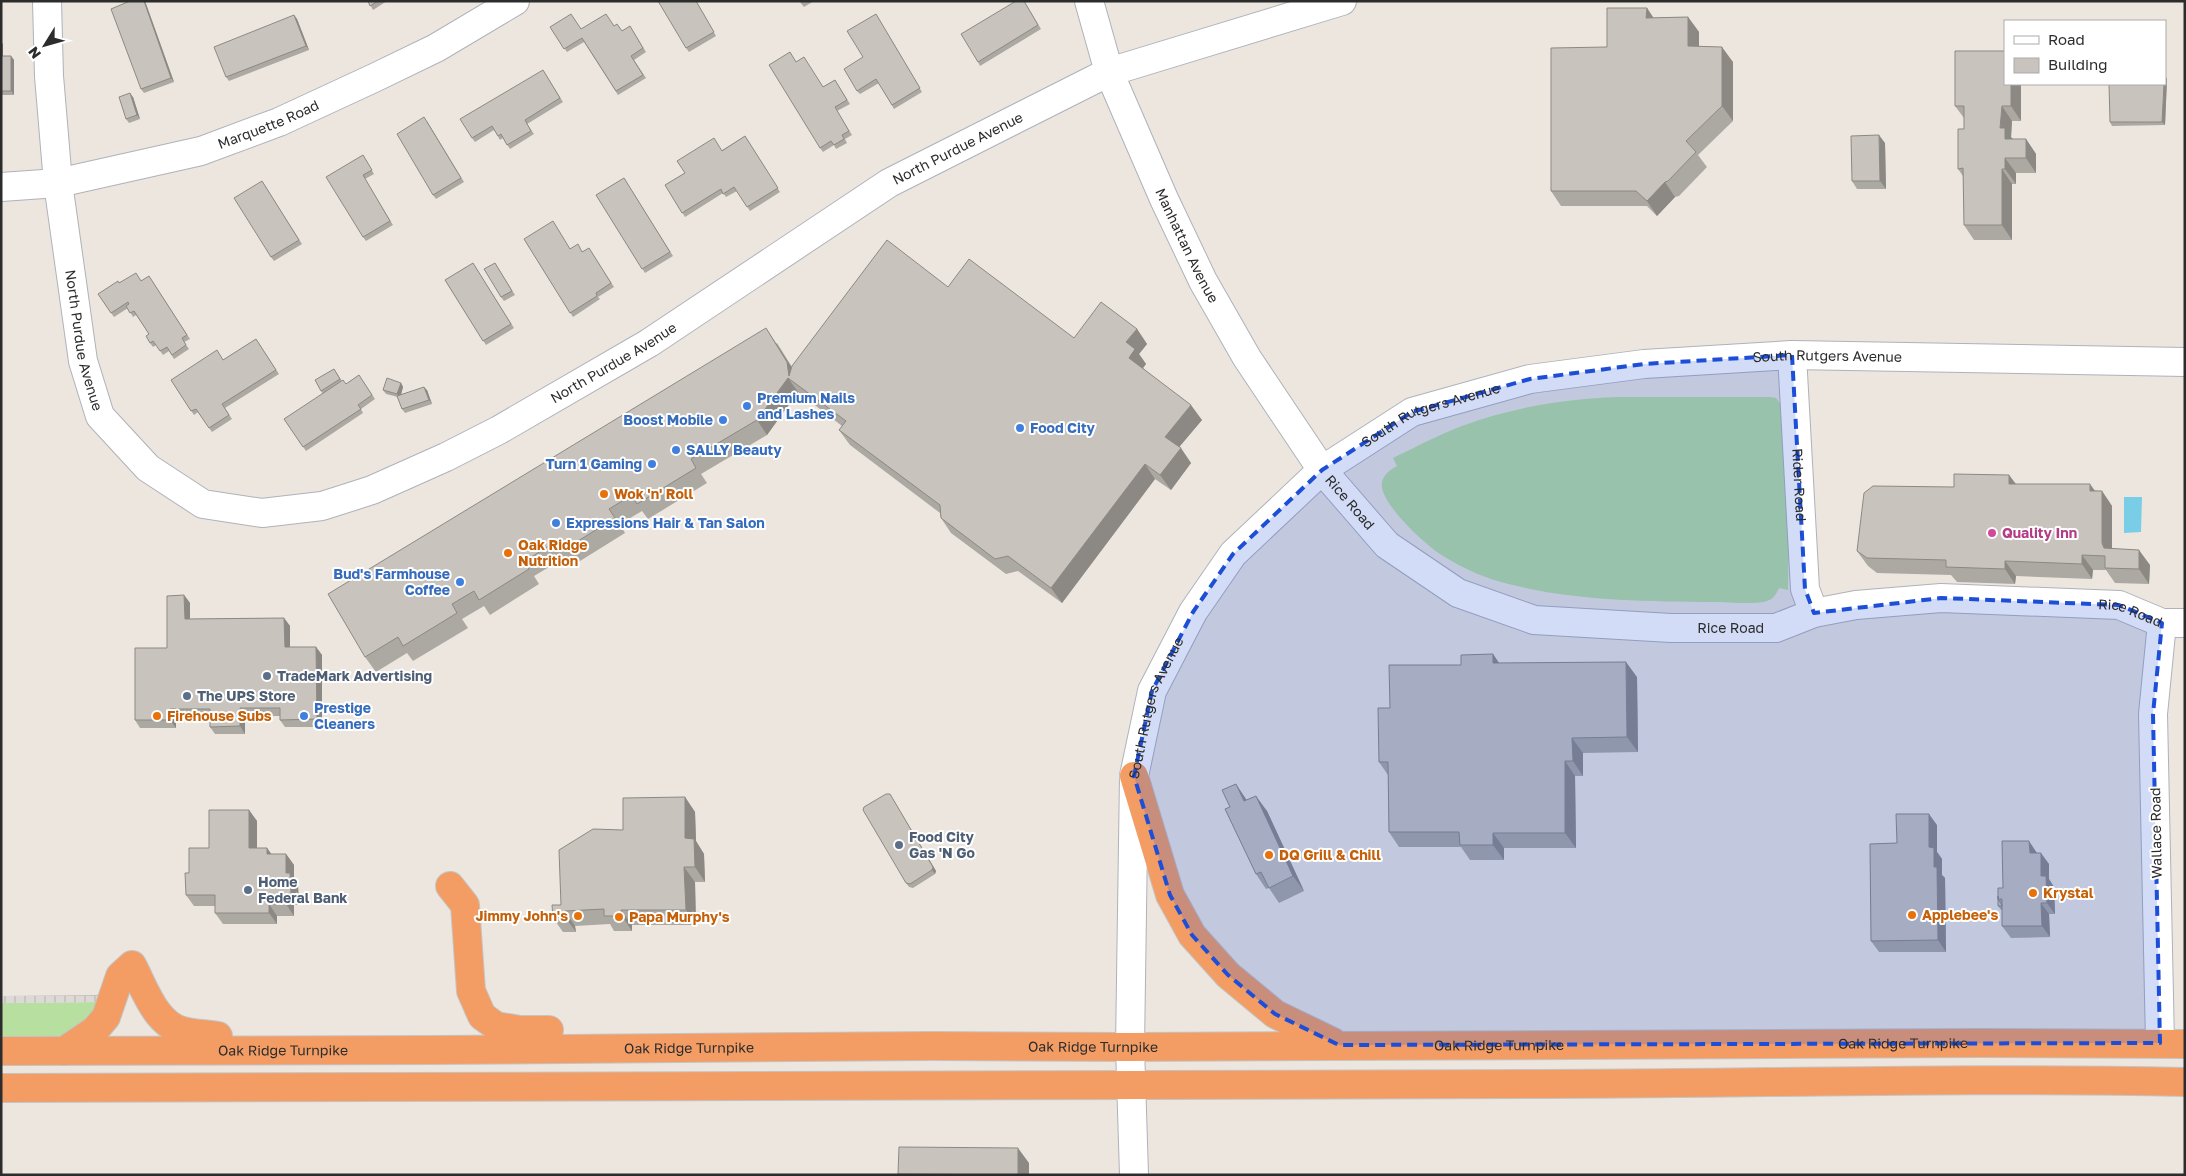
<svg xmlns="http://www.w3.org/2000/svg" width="2186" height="1176" viewBox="0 0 2186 1176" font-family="'Golos Text',sans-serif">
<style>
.grass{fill:#b7dfa0}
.plaza{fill:url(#plaza-grid)}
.water{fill:#7acde6}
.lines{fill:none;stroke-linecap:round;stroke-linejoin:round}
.minor-casing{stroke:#afb2bb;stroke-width:30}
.highway-casing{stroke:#c4c4c4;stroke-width:30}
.minor{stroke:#fff;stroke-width:28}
.highway{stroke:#f39d64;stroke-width:28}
.wall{fill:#aca9a3}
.shaded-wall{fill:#8c8984}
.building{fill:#c8c4bd;stroke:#8c8984}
.marked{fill:#1d4ed8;fill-opacity:0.2;stroke:#1d4ed8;stroke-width:4;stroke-dasharray:10 6;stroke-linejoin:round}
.shop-dot{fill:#3f7fe0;stroke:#fff;stroke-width:2}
.food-dot{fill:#e8710a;stroke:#fff;stroke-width:2}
.hotel-dot{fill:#d1479c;stroke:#fff;stroke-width:2}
.service-dot{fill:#5c6f8a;stroke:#fff;stroke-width:2}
.labels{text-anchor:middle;stroke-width:4;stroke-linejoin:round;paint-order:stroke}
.street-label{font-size:14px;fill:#2c2c2c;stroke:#fff}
.shop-label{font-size:14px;font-weight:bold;fill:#366cbe;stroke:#fff;text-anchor:start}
.food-label{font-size:14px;font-weight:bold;fill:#c56008;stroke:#fff;text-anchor:start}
.hotel-label{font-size:14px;font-weight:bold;fill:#b23c85;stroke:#fff;text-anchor:start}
.service-label{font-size:14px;font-weight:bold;fill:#4e5e75;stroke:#fff;text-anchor:start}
</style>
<defs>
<pattern id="plaza-grid" width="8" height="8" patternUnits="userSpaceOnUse" patternTransform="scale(1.25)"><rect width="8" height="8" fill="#ddd9d6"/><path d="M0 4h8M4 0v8" fill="none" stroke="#bebab8"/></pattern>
</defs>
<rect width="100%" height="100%" fill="#ece6df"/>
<!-- grass -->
<path class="grass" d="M1619,397h151l6,1 8,10 5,72 -1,110 -9,-2c-3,6 -5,11 -12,13 -12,4 -40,1 -53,1 -74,-1 -152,-1 -223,-23 -18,-6 -35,-15 -51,-25 -15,-10 -62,-52 -58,-72 2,-8 8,-12 15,-16l-4,-8c23,-11 45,-23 69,-32 51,-19 103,-27 157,-29z
M102,1002l-5,9 -33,26 -63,1v-35z"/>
<!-- plaza -->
<path class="plaza" d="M105,993l-3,9 -101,1v-7l95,-1z"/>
<!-- water -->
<path class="water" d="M2124,497h18l-1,35 -17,1z"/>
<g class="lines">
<defs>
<g id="minor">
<path id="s1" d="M47,1l2,75 9,107 25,178 17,55 48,52 55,36 59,9 60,-7 50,-16 74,-33 53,-27 150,-87 240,-160 220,-111 233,-71"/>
<path id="s2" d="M1089,1l20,71 55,127 39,82 44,77 75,112 65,75 71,48 76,27 137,8h105l38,-15 42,-8 85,-7 178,7 43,18h23"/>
<path id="s3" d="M1,187l57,-4 143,-32 78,-29 95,-44 62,-30 79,-47"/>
<path id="s4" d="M1792,355l13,234 9,24"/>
<path d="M2160,1043l-7,-329 9,-91"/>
<path id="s5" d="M1134,1175l-4,-128 4,-271 18,-85 41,-79 40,-58 89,-84 90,-58 118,-33 114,-15 148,-9 393,7"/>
</g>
<g id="highway">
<path d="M1134,776l36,119 22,40 36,40 47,39 58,28"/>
<path d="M450,886l15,19 6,86 11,25 14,10 24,4h29"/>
<path id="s6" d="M1,1051l432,-1 500,-4 197,1 851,-4 204,1"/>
<path d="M64,1051l31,-21 11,-13 14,-41 12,-11c12,22 23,59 51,66 11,3 24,3 35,5"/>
<path d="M1,1088c509,-2 1017,-4 1525,-4 220,0 439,-7 659,-2"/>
</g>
</defs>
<!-- minor casing -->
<use href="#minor" class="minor-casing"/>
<!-- highway casing -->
<use href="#highway" class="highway-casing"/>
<!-- minor -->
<use href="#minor" class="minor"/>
<!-- highway -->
<use href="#highway" class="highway"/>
</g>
<!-- wall -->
<path class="wall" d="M130,1h15l29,81 -30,11 -3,-4z
M368,1h19l-14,9z
M696,1l20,35 -27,16 -3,-4z
M799,1h15l-10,6z
M1024,1l17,28 -61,37 -2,-4z
M1647,8l6,10 35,-1 11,15v14l34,16v59l-35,34 9,12 -28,29 -4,1 -18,19 -10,-10h-86l-10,-15 56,-144z
M876,14l46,78 -28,17 -15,-26 -19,11 -3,-3 6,-34z
M294,15l3,4 12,31 -80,31 -3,-4z
M614,26l8,5 8,-5 16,26 -12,8 12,18 -28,17 -34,-53 -17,10 -17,-25 32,2z
M1,42l2,2v12h8l3,4v35h-13z
M2005,51l16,70h-9l-1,16 2,2h13l10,15v19h-20v11h-4v56h-38l-10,-15 -1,-49 -5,-7 6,-40v-11l-9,-12z
M796,62l27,25 12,-7 15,24 -13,7 15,24 -7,4 2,4 -11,6 -2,-4 -11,7 -3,-4z
M543,70l20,32 -36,22 7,10 -24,15 -7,-11 -3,2 -6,-10 -19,12 -3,-4z
M2167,79l-2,46 -53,1 -2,-4z
M133,97l7,22 -11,4 -3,-4z
M427,121l37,61 -28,17 -3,-4z
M745,136l35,56 -30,19 -13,-20 -11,6 -3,-4 -38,24 -20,-32z
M1885,143l1,46h-29l-5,-8z
M363,155l11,19 -9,5 28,46 -27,16 -3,-4z
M624,178l49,78 -28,17 -49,-78z
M262,181l40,63 -28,17 -3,-4z
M524,239l59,13 6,-4 25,39 -16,10 2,2 -27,18z
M473,263l41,65 -28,17 -41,-65z
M495,263l20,32 -11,6 -3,-4z
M149,276l41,63 -6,3 5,7 -15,10 -5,-8 -6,4 -7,-10 -3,2 -3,-4 -1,-9 -13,-19 -3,2 -5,-9 -14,9 -16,-23 21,-11 23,-2z
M948,287l126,51 63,-9 10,15 -8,10 7,10 -3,4 59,52 -23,27 12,16 -20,27 -16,-11 -93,124 -44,-32 -12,3 -55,-41 -10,-15 -1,-5 -90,-68 -11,-15 3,-4 -44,-34 -31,43 -66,39 6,9 -59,36 -6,-8 -22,13 5,9 -53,33 -6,-9 -32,19 5,8 -49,31 -6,-9 -22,13 6,9 -55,33 -6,-8 -31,19 -11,-15 412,-314 15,24z
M256,339l23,35 -54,34 7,11 -20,13 -14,-20 -4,3 -23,-35 52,-20z
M334,369l8,12 4,3 13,-9 16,24 -14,10 2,4 -57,38 -22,-32 39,-25 -2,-3z
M401,383l2,4 -2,8 26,-5 5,14 -27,9 -3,-4 -4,-12 -12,-3 -3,-4z
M2009,475l7,9 86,7 10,15v43l38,16 -1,19 -34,-1 -9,-13h-13l-1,9 -76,-3 -1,8 -58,-2 -6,-7 -74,-2 -9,-7 -11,-15 97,-64z
M184,595l6,8v16l94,-1 6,8v21h26l6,8v72h-37l-5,-7v-4h-35v18h-30l-5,-7v-11h-34v12h-36l-5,-8 32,-72z
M1493,654l6,9 138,14 1,75 -55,1v23h-8l1,72h-72v12h-34l-9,-13h-62l-10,-15 -1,-57 -9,-13 11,-54 71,-43z
M685,797l10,15 1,29 8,13 1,28h-10l1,43h-64v6h-18l-4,-7 -35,2 1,6h-13l-10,-14 8,-13 62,-75z
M892,798l44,73 -1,3 -22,14 -4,-1 -3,-4z
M1247,800l20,11 37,80 -25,12 -10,-15 -3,1 -10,-15z
M249,810l8,11v27h10l4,6h15l8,11v13l4,7 1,20h-5v11h-17v8h-54l-8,-11v-7h-21l-8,-11 3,-22 20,-25z
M1937,825v27l5,7v16l3,3 1,74h-67l-8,-11 26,-98z
M2037,853l12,11v15l5,8 1,27h-6l1,23 -39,1 -9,-12v-16h-1l-3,-4v-10l5,-8z"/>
<!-- shaded-wall -->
<path class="shaded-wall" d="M144,1h1l29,81 -3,-4z
M1647,8l10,15 -11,-5z
M294,15l3,4 12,31 -3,-4z
M1688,17l11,15v29l-11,-15z
M1,42l2,2v16l-2,-3z
M1722,47l11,15v59l-11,-15z
M11,56l3,4v35l-3,-4z
M2165,75l2,4 -2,46 -3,-3z
M2011,84h10v37l-10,-15z
M130,93l3,4 7,22 -3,-4z
M2002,106l10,15 -1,16 5,6 -11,-4 -5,-11z
M1879,135l6,8 1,46 -6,-8z
M2026,139l10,15v19l-10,-15z
M2005,158l11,15v11l-11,-15z
M2002,169l10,15v56l-10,-15z
M1665,182l10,15 -18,19 -10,-15z
M766,328l32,49 -6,4z
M1137,329l10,15 -8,10 7,10 -7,9 -10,-15 -3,-16z
M788,378l10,14 -31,43 -10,-15z
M401,383l2,4 -3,11 -3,-4z
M424,387l3,3 5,14 -3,-4z
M1191,405l11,15 -27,32 -10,-15z
M1181,448l10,15 -20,27 -11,-15z
M1145,464l10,15 -93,124 -11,-15z
M2009,475l11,15 -11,-6z
M2090,484l11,15 -11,-8z
M2102,491l10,15v52l-8,-10 -2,-5z
M2139,550l11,15 -1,19 -10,-15z
M2082,555l11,15 -1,9 -10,-15z
M2005,561l11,15 -1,8 -10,-15z
M184,595l6,8v23l-5,-7z
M284,618l6,8v29l-5,-8z
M316,647l6,8v72l-5,-8z
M1493,654l10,15 -10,-6z
M1626,662l11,15 1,75 -11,-15z
M240,708l5,8v18l-5,-8z
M170,709l6,7v12l-6,-8z
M1572,738l11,15v23l-10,-15z
M1565,761l10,15 1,72 -11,-15z
M1236,784l10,15 9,17 -11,-15z
M1256,796l11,15 37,80 -11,-15z
M685,797l10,15 1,29 8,13 1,28 -10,-15 -10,-29z
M892,798l44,73 -1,3 -3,-4z
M249,810l8,11v38l-8,-11z
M1929,814l8,11v27l5,7v16l3,3 1,74 -8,-12 -4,-73 -5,-20z
M1493,833l11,15v12l-11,-15z
M2029,841l8,12h-7z
M267,848l8,11 -8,-5z
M2041,853l8,11v15l5,8 1,27 -8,-11 -6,-27z
M286,854l8,11v13l4,7 1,20 -8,-11 -5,-21z
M684,867l11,15 1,43 -10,-15z
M286,894l8,11v11l-8,-12z
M2041,903l8,11 1,23 -8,-11z
M269,904l8,12v8l-8,-11z
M621,910l11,15v6l-10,-15z
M565,911l10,15 1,6 -11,-15z
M1018,1148l11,15v12h-11z"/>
<!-- building -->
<path class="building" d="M130,1h14l27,77 -30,11 -30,-80z
M368,1h10l-8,5z
M658,1h38l18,31 -28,16z
M1016,1h8l14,24 -60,37 -17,-28z
M1607,8h40l-1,10 42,-1v29l34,1v59l-36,35 10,11 -28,29 -3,1 -18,19 -11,-10h-85v-143l56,-1z
M571,14l10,15 25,-15 8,12 3,-2 5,7 8,-5 13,22 -12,8 12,19 -27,16 -34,-53 -18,11 -14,-22z
M876,14l44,74 -28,17 -16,-26 -19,12 -13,-22 19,-12 -16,-26z
M294,15l12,31 -80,31 -12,-30z
M1955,51h50v33h6v22h-9l-2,22h5v11h21v19h-21v11h-3v56h-38l-1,-57 -5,1v-40h6v-23h-9z
M790,52l6,10 8,-5 19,30 12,-7 12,20 -12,7 14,24 -7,4 2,4 -10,6 -3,-4 -11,7 -51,-83z
M1,56h10v35h-10z
M543,70l17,28 -35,22 6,11 -24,14 -6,-11 -3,2 -6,-10 -20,12 -12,-19z
M2109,84h55l-2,38h-52z
M130,93l7,22 -11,4 -7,-22z
M424,117l37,61 -28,17 -36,-61z
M1879,135l1,46h-28l-1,-45z
M745,136l33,52 -31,19 -13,-20 -11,7 -2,-5 -39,24 -17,-28 20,-12 -8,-12 37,-23 8,13z
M363,155l9,15 -9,5 27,46 -27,16 -37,-60z
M624,178l46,74 -28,17 -46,-74z
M262,181l37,59 -28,17 -37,-59z
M553,221l17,28 8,-5 4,8 7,-4 22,35 -15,10 1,3 -27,17 -46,-74z
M887,240l61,47 21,-28 105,79 27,-36 36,27 -11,13 9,7 -6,9 62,47 -26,32 16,11 -21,27 -15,-11 -94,124 -43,-32 -13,3 -54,-41 -1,-13 -101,-75 7,-9 -58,-43 -31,42 -66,39 5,9 -59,36 -5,-9 -23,14 6,9 -53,33 -6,-10 -32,21 5,7 -50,31 -5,-9 -22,13 5,9 -54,33 -5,-9 -33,20 -37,-63 438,-266 21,34 2,14 3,-10z
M473,263l38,61 -28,17 -38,-61z
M495,263l17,28 -11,6 -17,-28z
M136,273l5,8 8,-5 38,59 -5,3 4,7 -14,10 -5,-8 -7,4 -7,-10 -3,2 -4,-7 3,-2 -15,-23 -4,2 -4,-7 3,-2 -1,-2 -17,11 -13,-19 20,-13 1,2z
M256,339l20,31 -54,34 7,11 -20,13 -13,-19 -5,2 -20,-31 46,-30 6,10z
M334,369l6,10 -19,12 -6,-11z
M359,375l13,20 -14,10 3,4 -58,38 -19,-28 59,-39 3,4z
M387,378l14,5 -4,11 -14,-4z
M424,387l5,13 -27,9 -5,-13z
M1954,474l55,1v9h81v7h12v52l2,5 35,2v19l-34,-1v-12l-23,-1v9l-77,-3v8l-59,-2v-7l-79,-2 -10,-7 7,-58 9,-7 81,1z
M184,595l1,24 99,-1 1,29h31l1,72 -37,1v-12h-40v18l-30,1v-18h-40v11h-35v-72h32v-52z
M1493,654v9l133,-1 1,75 -55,1 1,23h-8v72h-72v12h-33l-1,-13h-70l-1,-70h-9l-1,-54h12l-1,-43h72v-10z
M1236,784l8,17 12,-5 37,80 -24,12 -8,-16 -5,2 -31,-65 5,-2 -8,-17z
M886,794h4l43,73 -1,3 -22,14 -4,-1 -43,-73 1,-3z
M685,797v41l9,1 1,28h-11l2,43h-65l1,6h-18v-7l-39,2v6l-12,1 -1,-13h9l-2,-55 34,-21 30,1v-32z
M209,810h40v38h18v6h19v19h4l1,21h-5v10h-17v9h-54v-18h-29l-1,-22h4v-25h20z
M1896,814h33v33l5,1v19h3l1,73 -67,1 -1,-97 27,-1z
M2002,841h27l1,12h11v23h5l1,27h-6l1,23h-40v-27h-4v-11h5z
M1998,896v3l4,6v1h-4z
M899,1147l119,1v27l-120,-1z"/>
<!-- marked area -->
<path class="marked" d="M1792,355l13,234 9,24 127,-15 178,7 43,18 -9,91 7,329 -821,2 -64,-31 -47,-39 -36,-40 -22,-40 -36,-119 18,-85 41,-79 40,-58 89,-84 90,-58 118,-33 114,-15z"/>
<!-- markers -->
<g class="shop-dot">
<circle cx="747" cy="406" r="5"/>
<circle cx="723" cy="420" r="5"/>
<circle cx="1020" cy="428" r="5"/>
<circle cx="676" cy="450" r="5"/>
<circle cx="652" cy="464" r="5"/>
<circle cx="556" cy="523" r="5"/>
<circle cx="460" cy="582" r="5"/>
<circle cx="304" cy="716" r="5"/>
</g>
<g class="food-dot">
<circle cx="604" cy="494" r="5"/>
<circle cx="508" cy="553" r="5"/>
<circle cx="157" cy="716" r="5"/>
<circle cx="1269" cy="855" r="5"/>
<circle cx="2033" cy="893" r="5"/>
<circle cx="1912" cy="915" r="5"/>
<circle cx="578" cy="916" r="5"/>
<circle cx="619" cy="917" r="5"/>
</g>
<circle class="hotel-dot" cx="1992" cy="533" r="5"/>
<g class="service-dot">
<circle cx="267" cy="676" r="5"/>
<circle cx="187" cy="696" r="5"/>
<circle cx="899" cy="845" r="5"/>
<circle cx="248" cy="890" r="5"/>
</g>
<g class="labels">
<!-- street labels -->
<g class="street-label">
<text dy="5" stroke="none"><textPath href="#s3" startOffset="276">Marquette Road</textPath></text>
<text dy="5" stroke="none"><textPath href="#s1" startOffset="1408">North Purdue Avenue</textPath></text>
<text dy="5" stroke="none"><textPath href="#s2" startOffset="264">Manhattan Avenue</textPath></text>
<text dy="5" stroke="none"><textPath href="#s1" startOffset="342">North Purdue Avenue</textPath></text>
<text dy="5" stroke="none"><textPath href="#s5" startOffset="1296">South Rutgers Avenue</textPath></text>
<text dy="5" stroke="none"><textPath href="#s1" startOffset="1002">North Purdue Avenue</textPath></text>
<text dy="5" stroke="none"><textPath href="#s5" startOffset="891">South Rutgers Avenue</textPath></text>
<text dy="5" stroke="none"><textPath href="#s4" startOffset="130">Rider Road</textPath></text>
<text dy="5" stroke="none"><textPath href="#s2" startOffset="569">Rice Road</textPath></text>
<text dy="5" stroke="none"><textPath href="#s2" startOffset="1394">Rice Road</textPath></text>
<text dy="5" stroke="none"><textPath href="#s2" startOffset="989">Rice Road</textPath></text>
<text dy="5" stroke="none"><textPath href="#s5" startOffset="471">South Rutgers Avenue</textPath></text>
<text transform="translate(2156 833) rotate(-91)" y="5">Wallace Road</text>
<text dy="5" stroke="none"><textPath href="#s6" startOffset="1902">Oak Ridge Turnpike</textPath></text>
<text dy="5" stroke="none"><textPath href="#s6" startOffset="1498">Oak Ridge Turnpike</textPath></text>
<text dy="5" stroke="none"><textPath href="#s6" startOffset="1092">Oak Ridge Turnpike</textPath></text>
<text dy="5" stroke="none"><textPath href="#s6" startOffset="688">Oak Ridge Turnpike</textPath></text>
<text dy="5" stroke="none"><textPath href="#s6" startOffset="282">Oak Ridge Turnpike</textPath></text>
</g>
<!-- shop labels -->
<g class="shop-label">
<text x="757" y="403">Premium Nails<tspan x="757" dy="16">and Lashes</tspan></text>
<text x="713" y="425" text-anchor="end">Boost Mobile</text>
<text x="1030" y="433">Food City</text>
<text x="686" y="455">SALLY Beauty</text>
<text x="642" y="469" text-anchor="end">Turn 1 Gaming</text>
<text x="566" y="528">Expressions Hair &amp; Tan Salon</text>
<text x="450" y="579" text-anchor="end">Bud's Farmhouse<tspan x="450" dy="16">Coffee</tspan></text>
<text x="314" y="713">Prestige<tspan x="314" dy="16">Cleaners</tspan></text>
</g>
<!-- food labels -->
<g class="food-label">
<text x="614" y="499">Wok 'n' Roll</text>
<text x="518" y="550">Oak Ridge<tspan x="518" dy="16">Nutrition</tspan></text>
<text x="167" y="721">Firehouse Subs</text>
<text x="1279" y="860">DQ Grill &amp; Chill</text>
<text x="2043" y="898">Krystal</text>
<text x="1922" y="920">Applebee's</text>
<text x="568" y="921" text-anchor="end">Jimmy John's</text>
<text x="629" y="922">Papa Murphy's</text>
</g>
<!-- hotel labels -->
<g class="hotel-label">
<text x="2002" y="538">Quality Inn</text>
</g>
<!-- service labels -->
<g class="service-label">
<text x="277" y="681">TradeMark Advertising</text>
<text x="197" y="701">The UPS Store</text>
<text x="909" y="842">Food City<tspan x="909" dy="16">Gas 'N Go</tspan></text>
<text x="258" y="887">Home<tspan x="258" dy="16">Federal Bank</tspan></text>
</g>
</g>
<!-- border -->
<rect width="2186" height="1176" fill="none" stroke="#2c2c2c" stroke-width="5"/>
<!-- legend -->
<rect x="2004" y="20" width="162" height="65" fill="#ffffff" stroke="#ababab"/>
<rect x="2014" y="36" width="25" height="8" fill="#ffffff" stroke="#ababab"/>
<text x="2048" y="45" font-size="15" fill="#2c2c2c">Road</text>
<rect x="2014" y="58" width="25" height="15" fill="#c8c4bd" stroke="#ababab"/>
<text x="2048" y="70" font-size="15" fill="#2c2c2c">Building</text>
<!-- north arrow -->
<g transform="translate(45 45) rotate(233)" stroke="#ffffff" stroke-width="4" paint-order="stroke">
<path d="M0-4L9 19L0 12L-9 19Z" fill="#2c2c2c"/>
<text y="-8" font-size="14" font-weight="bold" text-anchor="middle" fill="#2c2c2c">N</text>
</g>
</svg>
